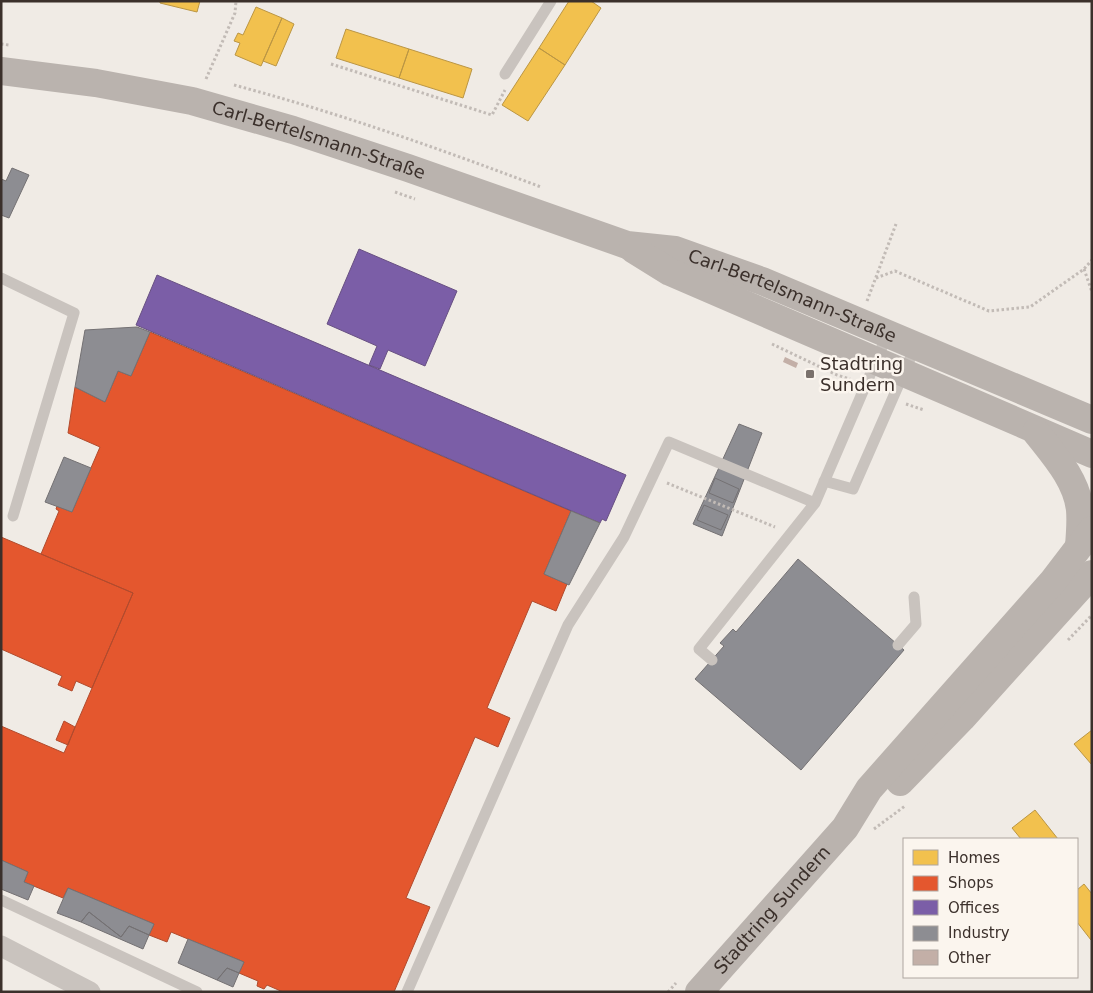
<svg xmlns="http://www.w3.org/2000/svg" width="1093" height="993" viewBox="0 0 1093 993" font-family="'DejaVu Sans',sans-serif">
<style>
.homes{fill:#f2c14e;stroke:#bb9644}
.shops{fill:#e4572e;stroke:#b14b2d}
.offices{fill:#7b5ea7;stroke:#685082}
.industry{fill:#8d8d92;stroke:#747173}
.building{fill:#c3afa7}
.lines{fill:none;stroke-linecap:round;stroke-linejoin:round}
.path{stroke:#c2bbb6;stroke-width:3;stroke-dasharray:2.5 2.5;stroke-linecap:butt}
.service{stroke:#c9c3be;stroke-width:11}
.minor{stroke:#c9c3be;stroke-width:21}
.secondary{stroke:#bab3ae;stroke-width:28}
.poi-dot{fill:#7a716c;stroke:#fbf5ee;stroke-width:2}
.labels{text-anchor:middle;stroke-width:5;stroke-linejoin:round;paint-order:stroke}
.street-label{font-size:18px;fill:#3b302b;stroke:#fbf5ee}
.poi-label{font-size:18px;fill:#3b302b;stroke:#fbf5ee;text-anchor:start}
</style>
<rect width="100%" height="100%" fill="#f0ebe5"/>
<!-- homes -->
<path class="homes" d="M160,1h40l-3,11 -37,-9z
M569,1h22l10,7 -36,57 -26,-17z
M256,7l26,11 -21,48 -26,-11 5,-12 -6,-2 4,-8 5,2z
M282,18l12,6 -18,42 -13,-5z
M346,29l63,20 -10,29 -63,-20z
M539,48l26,17 -37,56 -26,-16z
M409,49l63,20 -9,29 -64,-20z
M1092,730v35l-18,-21z
M1035,810l23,29h-37l-9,-11z
M1084,884l8,10 -1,46 -14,-18v-32z"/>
<!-- shops -->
<path class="shops" d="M150,332l421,179 -27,63 23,10 -11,27 -24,-10 -45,107 23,10 -12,29 -23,-10 -69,161 24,9 -36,85h-111l-16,-7 -3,4 -7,-3 1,-5 -19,-8 5,-11 -73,-30 -4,10 -18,-7 5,-11 -86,-36 -5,10 -39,-16 4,-10 -27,-12v-134l63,27 69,-160 -92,-39 18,-43 -3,-2 1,-3 15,6 28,-65 -32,-14 7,-46 30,15 13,-31 13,5z
M1,537l132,56 -41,95 -16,-7 -4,10 -14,-6 4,-9 -61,-27z
M64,721l11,6 -7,18 -12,-5z"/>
<!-- offices -->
<path class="offices" d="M359,249l98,42 -32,75 -37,-16 -8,19 -11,-4 8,-19 -50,-22z
M157,275l469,200 -20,46 -4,-2 -2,4 -464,-198z"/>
<!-- industry -->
<path class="industry" d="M12,168l17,7 -20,43 -8,-3v-36l5,2z
M137,327l13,5 -19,44 -13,-5 -13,31 -30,-15 10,-57z
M739,424l23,9 -40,103 -29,-12z
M64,457l27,11 -19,44 -27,-10z
M715,478l24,11 -6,14 -24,-10z
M704,505l24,10 -7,15 -24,-10z
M571,511l29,12 -31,62 -25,-11z
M798,559l106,91 -103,120 -106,-91 29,-33 -4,-3 13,-14 3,3z
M1,860l27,12 -4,10 10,4 -6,14 -27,-11z
M68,888l86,36 -5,11 -20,-9 -8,11 -32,-25 -8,10 -24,-9z
M89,912l32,25 8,-11 20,9 -6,14 -62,-27z
M188,939l56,23 -5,11 -12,-5 -10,12 -39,-17z
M227,968l12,5 -6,14 -16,-7z"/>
<!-- building -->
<path class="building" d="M785,357l13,6 -2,5 -13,-6z"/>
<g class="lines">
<!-- path -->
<path class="path" d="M1,44l8,1
M331,64l161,51 13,-25
M206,79l29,-66 1,-12
M234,85c105,28 206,64 307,102
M395,192l20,7
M1084,269l8,23
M876,278l19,-7 94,40 41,-4 54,-38 8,-9
M867,301l29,-77
M772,344l65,31 13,4
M906,404l18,6
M667,483l108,44
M1068,640l24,-25
M874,829l31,-23
M668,992l8,-9"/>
<!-- service -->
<path class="service" d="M505,74l46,-73
M1,278l73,35 -61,203
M824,481l29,8 63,-144
M898,645l18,-21 -2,-27
M712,660l-13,-11 116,-146 73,-170
M1,900l196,92
M407,992l161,-367 56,-88 45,-95 146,61"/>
<!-- minor -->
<path class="minor" d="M1,946l89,46"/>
<!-- secondary -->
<g class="secondary">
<path id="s1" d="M1,71l95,12 96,18 101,29 115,38 219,77 48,5 87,31 330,139"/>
<path d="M633,249l37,23 422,182"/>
<path d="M1036,432c18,23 41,48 44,78 1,12 0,24 -1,36"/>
<path d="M900,782l62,-64 130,-144"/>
<path id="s2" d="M699,992l146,-164 24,-39 184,-208 39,-51"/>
</g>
</g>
<!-- markers -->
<rect class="poi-dot" x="805" y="369" width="10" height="10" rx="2.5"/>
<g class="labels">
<!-- street labels -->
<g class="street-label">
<text dy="6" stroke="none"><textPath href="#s1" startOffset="326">Carl-Bertelsmann-Straße</textPath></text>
<text dy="6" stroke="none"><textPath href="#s1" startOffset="826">Carl-Bertelsmann-Straße</textPath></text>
<text dy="6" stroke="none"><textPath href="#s2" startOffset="110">Stadtring Sundern</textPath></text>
</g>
<!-- poi labels -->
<g class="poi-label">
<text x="820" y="370">Stadtring<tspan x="820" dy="21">Sundern</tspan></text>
</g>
</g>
<!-- border -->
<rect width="1093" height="993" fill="none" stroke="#3b302b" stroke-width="5"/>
<!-- legend -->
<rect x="903" y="838" width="175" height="140" fill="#fbf5ee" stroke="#aea6a0"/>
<rect x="913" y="850" width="25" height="15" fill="#f2c14e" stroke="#aea6a0"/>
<text x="948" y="863" font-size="15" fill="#3b302b">Homes</text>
<rect x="913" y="876" width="25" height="15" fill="#e4572e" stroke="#aea6a0"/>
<text x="948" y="888" font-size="15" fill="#3b302b">Shops</text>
<rect x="913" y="900" width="25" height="15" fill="#7b5ea7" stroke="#aea6a0"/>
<text x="948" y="913" font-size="15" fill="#3b302b">Offices</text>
<rect x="913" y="926" width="25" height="15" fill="#8d8d92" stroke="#aea6a0"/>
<text x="948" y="938" font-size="15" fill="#3b302b">Industry</text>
<rect x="913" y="950" width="25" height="15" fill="#c3afa7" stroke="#aea6a0"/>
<text x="948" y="963" font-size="15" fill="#3b302b">Other</text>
</svg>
